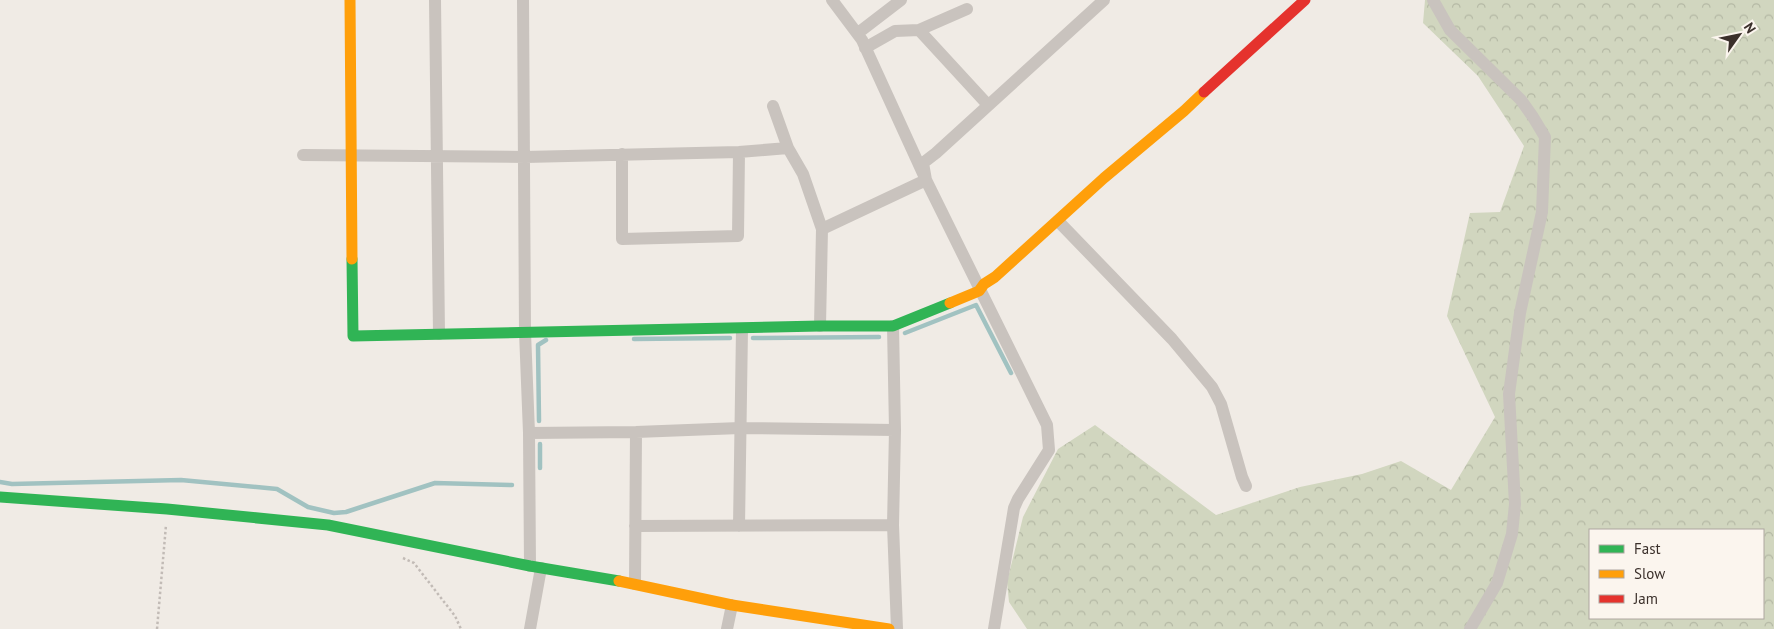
<svg xmlns="http://www.w3.org/2000/svg" width="1774" height="629" viewBox="0 0 1774 629" font-family="'PT Sans',sans-serif">
<style>
.forest{fill:url(#forest-crowns);fill-rule:evenodd}
.lines{fill:none;stroke-linecap:round;stroke-linejoin:round}
.stream{stroke:#a1c2c1;stroke-width:4.5}
.path{stroke:#c2bbb6;stroke-width:2.5;stroke-dasharray:2.5 2.5;stroke-linecap:butt}
.street{stroke:#c9c3be;stroke-width:12}
.fast{stroke:#30b455;stroke-width:11}
.slow{stroke:#ff9f0a;stroke-width:11}
.jam{stroke:#e5322d;stroke-width:11}
</style>
<defs>
<pattern id="forest-crowns" width="20" height="18" patternUnits="userSpaceOnUse" patternTransform="scale(1.25)"><rect width="20" height="18" fill="#d1d6bf"/><path d="M2 6a3 3 0 1 1 6 0M12 15a3 3 0 1 1 6 0" fill="none" stroke="#b4b8a4"/></pattern>
</defs>
<rect width="100%" height="100%" fill="#f0ebe5"/>
<!-- forest -->
<path class="forest" d="M1425,0h349v629h-747l-18,-27 -2,-20 16,-65 35,-68 37,-24 121,90 84,-28 62,-13 39,-13 50,29 44,-73 -48,-101 23,-103 30,-1 24,-66 -46,-70 -55,-53zM1590,530h173v88h-173z"/>
<g class="lines">
<!-- stream -->
<path class="stream" d="M905,333l71,-28 35,68
M753,338l126,-1
M634,339l96,-1
M539,421l-1,-76 8,-5
M540,444v24
M0,482l12,2 169,-4 96,9 31,18 26,6 12,-1 89,-29 77,2"/>
<!-- path -->
<path class="path" d="M403,558l11,5 41,53 6,13
M157,629l9,-104"/>
<!-- street -->
<path class="street" d="M435,0l4,334
M523,0l2,332 4,101 1,133
M832,0l30,40 64,140 121,245 2,25 -31,49 -4,9 -20,121
M1433,0l17,30 71,70 12,17 12,20 -3,75 -22,101 -11,81 6,110 -3,30 -15,49 -27,46
M919,30l48,-21
M858,33l43,-33
M865,48l30,-17 24,-1 69,75
M773,106l15,42 15,26 19,55
M622,154v85l116,-3 1,-84
M303,155l222,2 214,-5 49,-4
M1058,221l114,118 40,48 9,17 21,73 4,9
M820,326l2,-97 104,-49 -3,-17 13,-10 168,-153
M893,326l2,104 -2,95 4,104
M529,433l107,-1 104,-4 155,2
M635,526l258,-1
M739,526l3,-197
M635,584l1,-152
M530,629l11,-61
M727,629l5,-24"/>
<!-- fast -->
<path class="fast" d="M352,259l1,77 467,-10h73l57,-23
M0,497l167,12 161,16 202,41 89,15"/>
<!-- slow -->
<path class="slow" d="M350,0l2,259
M950,303l29,-12 5,-7 11,-7 109,-99 80,-67 20,-19
M619,581l113,24 157,24"/>
<!-- jam -->
<path class="jam" d="M1204,92l101,-92"/>
</g>
<!-- legend -->
<rect x="1589" y="529" width="175" height="90" fill="#fbf5ee" stroke="#aea6a0"/>
<rect x="1599" y="545" width="25" height="8" fill="#30b455" stroke="#aea6a0"/>
<text x="1634" y="554" font-size="15" fill="#3b302b">Fast</text>
<rect x="1599" y="570" width="25" height="8" fill="#ff9f0a" stroke="#aea6a0"/>
<text x="1634" y="579" font-size="15" fill="#3b302b">Slow</text>
<rect x="1599" y="595" width="25" height="8" fill="#e5322d" stroke="#aea6a0"/>
<text x="1634" y="604" font-size="15" fill="#3b302b">Jam</text>
<!-- north arrow -->
<g transform="translate(1739 35) rotate(57)" stroke="#fbf5ee" stroke-width="4" paint-order="stroke">
<path d="M0-4L9 19L0 12L-9 19Z" fill="#3b302b"/>
<text y="-8" font-size="14" font-weight="bold" text-anchor="middle" fill="#3b302b">N</text>
</g>
</svg>
